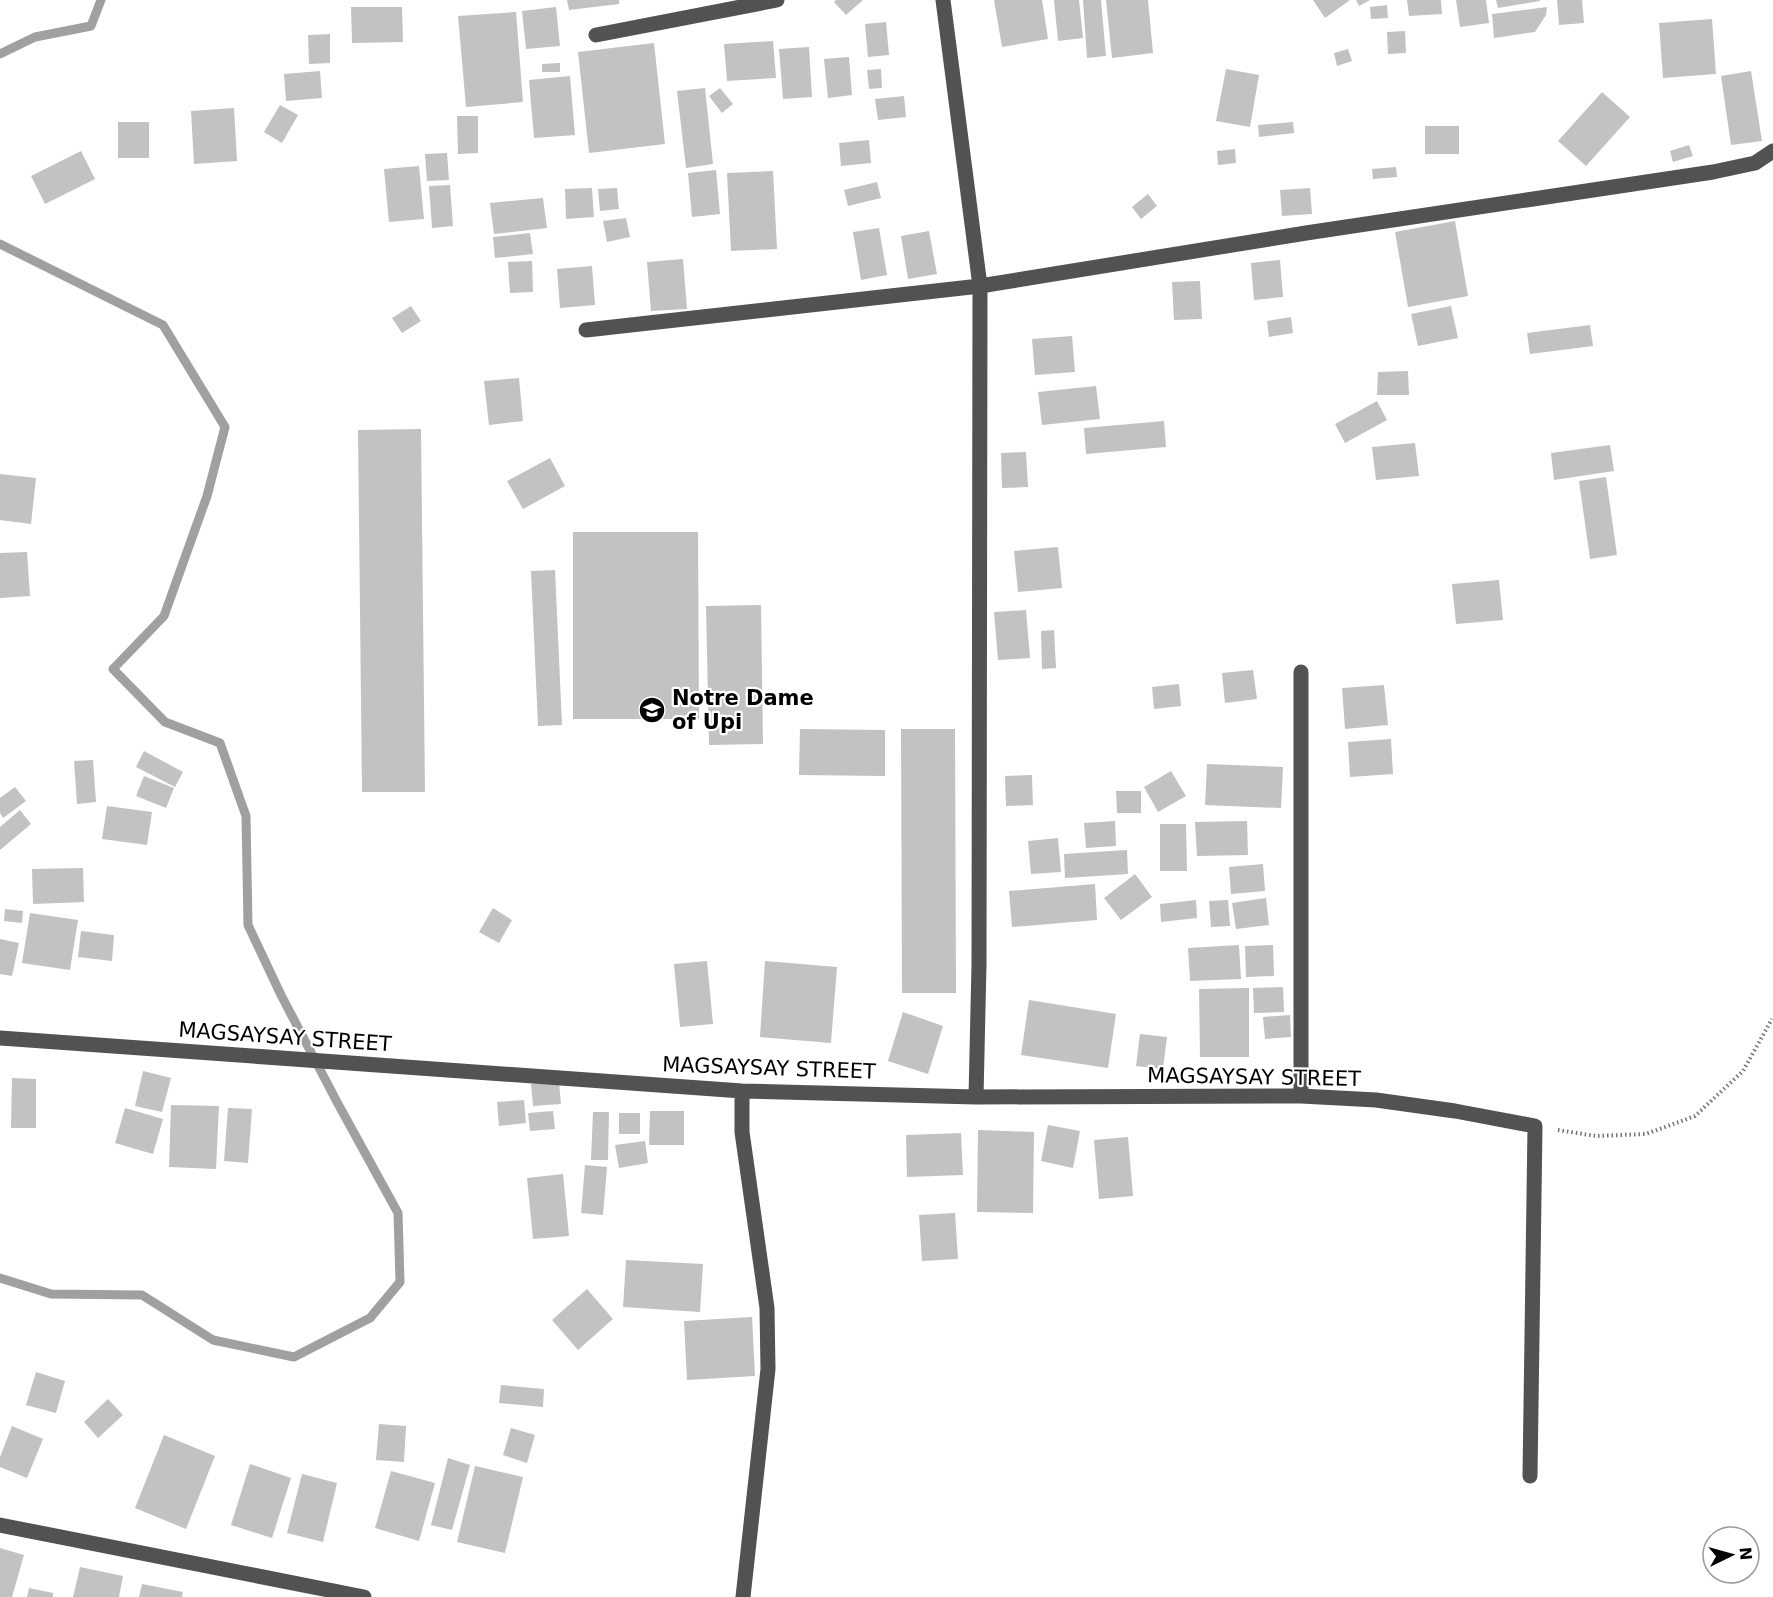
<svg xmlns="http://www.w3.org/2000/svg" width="1773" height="1597" viewBox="0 0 1773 1597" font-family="'DejaVu Sans',sans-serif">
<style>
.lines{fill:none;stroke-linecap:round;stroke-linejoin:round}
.stream{stroke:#a0a0a0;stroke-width:9}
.building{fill:#c2c2c2}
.path{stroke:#747474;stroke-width:4;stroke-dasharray:1.5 3;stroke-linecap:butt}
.minor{stroke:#525252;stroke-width:15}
.labels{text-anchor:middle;stroke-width:4.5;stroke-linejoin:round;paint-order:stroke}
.poi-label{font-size:21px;font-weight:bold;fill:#000;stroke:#fff;text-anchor:start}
.street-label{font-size:21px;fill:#000;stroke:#fff}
</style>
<rect width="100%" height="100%" fill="#fff"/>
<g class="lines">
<!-- stream -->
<path class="stream" d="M0,54l35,-17 56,-11 10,-26
M0,244l163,81 62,102 -18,69 -43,120 -51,53 52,53 55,21 26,73 2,109 33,70 56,107 61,111 2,69 -30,36 -76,39 -81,-17 -71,-45 -91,-1 -51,-16"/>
</g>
<!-- building -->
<path class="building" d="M567,0h52v4l-50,6z
M836,0h27l-17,15 -12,-13z
M994,0h48l6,39 -46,8z
M1054,0h25l4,38 -25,3z
M1083,0h18l5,56 -19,2z
M1106,0h42l5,53 -41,5z
M1313,0h37l-25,18z
M1356,0h14l-11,6z
M1407,0h34l1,14 -33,2z
M1456,0h30l3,23 -29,4z
M1496,0h44v1l-42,7z
M1557,0h25l2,23 -25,2z
M1387,5l1,13 -17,1 -1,-12z
M351,7h51l1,35 -51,1z
M556,7l4,39 -34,3 -4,-38z
M1547,7l-1,8 -11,17 -41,6 -2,-24z
M516,12l7,90 -57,5 -8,-91z
M1712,19l4,55 -53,4 -4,-55z
M886,22l3,33 -21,2 -3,-33z
M1405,31l1,22 -18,1 -1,-22z
M330,34v29l-21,1 -1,-29z
M773,41l3,37 -49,3 -3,-37z
M654,43l11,101 -76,9 -11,-101z
M809,47l3,50 -29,2 -4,-50z
M1348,49l4,12 -15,5 -3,-13z
M849,57l3,38 -24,3 -4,-39z
M560,63v9h-18v-8z
M881,69l1,19 -13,1 -2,-19z
M1226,69l33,6 -9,52 -34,-6z
M320,71l2,27 -36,3 -2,-27z
M1751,71l11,70 -31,4 -10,-69z
M570,76l5,59 -41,3 -5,-58z
M705,88l8,76 -27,4 -9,-77z
M720,88l13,16 -11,9 -13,-17z
M1602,92l28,25 -44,49 -28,-25z
M904,96l2,21 -28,3 -3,-21z
M280,105l18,10 -16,28 -18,-11z
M234,108l3,53 -43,3 -3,-53z
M457,116h21v37l-20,1z
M118,122h31v36h-31z
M1293,122l1,11 -35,4 -1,-12z
M1425,126h34v28h-34z
M869,140l2,23 -30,3 -2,-23z
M1689,145l4,11 -20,6 -3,-11z
M1235,149l1,14 -18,2 -1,-14z
M81,151l14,28 -50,25 -14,-28z
M447,153l2,27 -22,1 -2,-27z
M419,166l5,53 -35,3 -5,-53z
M1396,167l1,10 -24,2 -1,-10z
M716,170l4,44 -28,3 -4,-44z
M773,171l4,78 -46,2 -4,-78z
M877,182l4,16 -33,8 -4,-16z
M450,185l3,41 -21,2 -3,-42z
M592,188l2,29 -28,2 -1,-30z
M617,188l2,21 -19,2 -2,-22z
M1310,188l2,26 -30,2 -2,-26z
M1148,194l9,12 -16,13 -9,-12z
M543,198l4,30 -53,6 -4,-31z
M626,218l4,19 -23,5 -4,-21z
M1455,221l13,75 -60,11 -13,-75z
M879,228l8,47 -26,5 -8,-48z
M929,231l8,43 -29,5 -7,-43z
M530,233l3,21 -38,4 -2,-21z
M683,259l4,50 -36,2 -4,-49z
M1280,260l3,37 -29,3 -3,-37z
M532,261l1,31 -23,1 -2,-31z
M592,266l3,39 -35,3 -3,-39z
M1200,281l2,38 -28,1 -2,-38z
M411,306l10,15 -19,12 -10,-15z
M1451,306l7,32 -40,8 -7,-32z
M1291,317l2,16 -24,4 -2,-16z
M1590,325l3,21 -63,8 -3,-21z
M1072,336l3,36 -40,3 -3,-36z
M1408,371l1,24h-32l1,-23z
M519,378l4,43 -34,4 -5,-44z
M1096,386l4,33 -58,6 -4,-33z
M1377,401l10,19 -42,23 -10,-19z
M1164,421l2,26 -80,7 -2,-26z
M421,429l4,363h-63l-4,-362z
M1415,443l4,33 -43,4 -4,-33z
M1610,445l4,26 -60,9 -3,-27z
M1026,452l2,35 -26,1 -1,-35z
M550,458l15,28 -42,23 -16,-28z
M0,474l36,4 -5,46 -31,-4z
M1606,477l11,78 -27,4 -11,-78z
M573,532h125l1,187h-126z
M1058,547l4,41 -44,4 -4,-41z
M27,552l3,44 -30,2v-45z
M555,570l7,155 -24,1 -7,-155z
M1499,580l4,40 -47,4 -4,-40z
M761,605l2,139 -54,1 -3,-139z
M1026,610l4,48 -32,2 -4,-48z
M1054,630l2,38 -14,1 -1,-38z
M1253,670l4,29 -32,4 -3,-30z
M1179,684l2,22 -27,3 -2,-22z
M1384,685l4,40 -43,4 -3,-41z
M800,729l85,1v46l-86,-1z
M901,729h54l1,264h-54z
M1391,739l2,35 -43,3 -2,-35z
M144,751l39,21 -8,15 -39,-20z
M93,760l3,42 -19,2 -3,-43z
M1207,764l76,3 -2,41 -76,-3z
M1171,771l15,25 -28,16 -14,-25z
M1032,775l1,30 -27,1 -1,-30z
M144,776l30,12 -8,20 -30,-12z
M15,787l11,14 -23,17 -3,-5v-15z
M1116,791h25v22h-24z
M107,806l45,6 -5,33 -45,-6z
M20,810l11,14 -31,26v-23z
M1115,821l1,25 -30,2 -2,-25z
M1247,821l1,34 -51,1 -2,-34z
M1160,824h26l1,47h-27z
M1058,838l3,34 -30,2 -3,-33z
M1127,850l1,24 -63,4 -1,-24z
M1263,864l2,27 -34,3 -2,-27z
M83,868l1,34 -51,2 -1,-35z
M1135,874l17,23 -31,23 -17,-22z
M1095,884l2,36 -85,7 -3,-36z
M1266,898l3,27 -33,4 -4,-26z
M1196,900l1,18 -36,4 -1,-18z
M1228,900l2,26 -19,1 -2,-26z
M493,908l19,12 -13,23 -20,-11z
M5,909l18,2 -1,12 -18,-2z
M30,913l48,7 -8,50 -48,-7z
M81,931l33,4 -2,26 -34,-4z
M0,939l19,4 -7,33 -12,-2z
M1239,945l2,34 -51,2 -2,-33z
M1273,945l1,31 -28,1 -1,-31z
M707,961l6,63 -33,3 -6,-63z
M765,961l72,6 -6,76 -71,-6z
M1283,987l1,25 -30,1 -1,-25z
M1249,988v69h-49l-1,-68z
M1029,1000l87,14 -8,54 -87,-13z
M903,1012l40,14 -15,48 -40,-13z
M1290,1015l1,22 -26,2 -2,-22z
M1140,1034l27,3 -4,32 -27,-3z
M143,1071l28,7 -9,34 -27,-6z
M12,1078l24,1v49h-25z
M559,1082l2,22 -28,2 -2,-22z
M524,1100l2,23 -27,3 -2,-24z
M171,1105l48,1 -3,63 -47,-2z
M125,1108l38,11 -10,35 -38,-11z
M228,1108l24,1 -4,54 -24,-2z
M553,1111l2,18 -25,2 -2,-18z
M650,1111h34v34h-35z
M593,1112h16l-1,48h-17z
M619,1113h21v21h-21z
M1048,1125l32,6 -7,37 -32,-7z
M978,1130l56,2 -1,81 -56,-1z
M961,1133l2,42 -56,2 -1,-42z
M1128,1137l5,59 -34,3 -5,-59z
M645,1141l3,22 -29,5 -4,-23z
M585,1165l22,2 -4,48 -22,-2z
M563,1174l6,62 -36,3 -6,-61z
M955,1213l3,46 -36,2 -3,-46z
M626,1260l77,4 -3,48 -77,-5z
M587,1289l26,30 -35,31 -26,-30z
M752,1317l3,59 -68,4 -3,-59z
M36,1372l29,9 -9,32 -30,-8z
M501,1385l43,4 -1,18 -44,-4z
M108,1399l15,16 -25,23 -14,-16z
M379,1424l27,2 -2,36 -28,-2z
M12,1426l31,13 -16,39 -27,-11v-10z
M511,1428l24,7 -8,28 -24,-8z
M164,1435l51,21 -29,73 -51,-21z
M448,1458l22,7 -18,65 -21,-5z
M250,1464l41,14 -19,60 -41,-13z
M475,1466l48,11 -18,76 -48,-11z
M391,1471l44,12 -16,58 -44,-13z
M302,1474l35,9 -14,59 -36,-9z
M0,1548l24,7 -12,42h-12z
M80,1567l43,9 -4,21h-46z
M142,1584l41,8 -1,5h-43z
M29,1588l24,5v4h-26z"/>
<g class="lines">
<!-- path -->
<path class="path" d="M1558,1130l38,6 50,-2 49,-18 48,-45 29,-52"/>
<!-- minor -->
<path class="minor" d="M943,0l37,286 -1,679 -3,132
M596,35l181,-35
M586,330l394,-44 326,-53 407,-61 42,-9 18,-12
M1301,672v424
M0,1038l742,53 234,6 325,-1 75,4 79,11 80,15 -5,350
M742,1091v41l25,176 1,61 -25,228
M0,1525l364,72"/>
</g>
<!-- icons -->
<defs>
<symbol id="school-disc" viewBox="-11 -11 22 22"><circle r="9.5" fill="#000" stroke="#fff"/><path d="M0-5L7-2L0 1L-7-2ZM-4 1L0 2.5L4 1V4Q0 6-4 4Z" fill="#fff"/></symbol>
</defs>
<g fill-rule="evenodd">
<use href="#school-disc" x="637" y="695" width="30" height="30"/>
</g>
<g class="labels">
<!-- poi labels -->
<g class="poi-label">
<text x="672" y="705">Notre Dame<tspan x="672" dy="24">of Upi</tspan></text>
</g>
<!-- street labels -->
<g class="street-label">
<text transform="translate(285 1037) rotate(4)" y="7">MAGSAYSAY STREET</text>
<text transform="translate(769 1068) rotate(2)" y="7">MAGSAYSAY STREET</text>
<text transform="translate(1254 1077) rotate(1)" y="7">MAGSAYSAY STREET</text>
</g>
</g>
<!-- north arrow -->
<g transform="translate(1731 1555) rotate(85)"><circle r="28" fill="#ffffff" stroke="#999999" stroke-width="1.5"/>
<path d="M0-4.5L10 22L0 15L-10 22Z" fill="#000000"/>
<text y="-9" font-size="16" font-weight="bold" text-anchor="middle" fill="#000000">N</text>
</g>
</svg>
